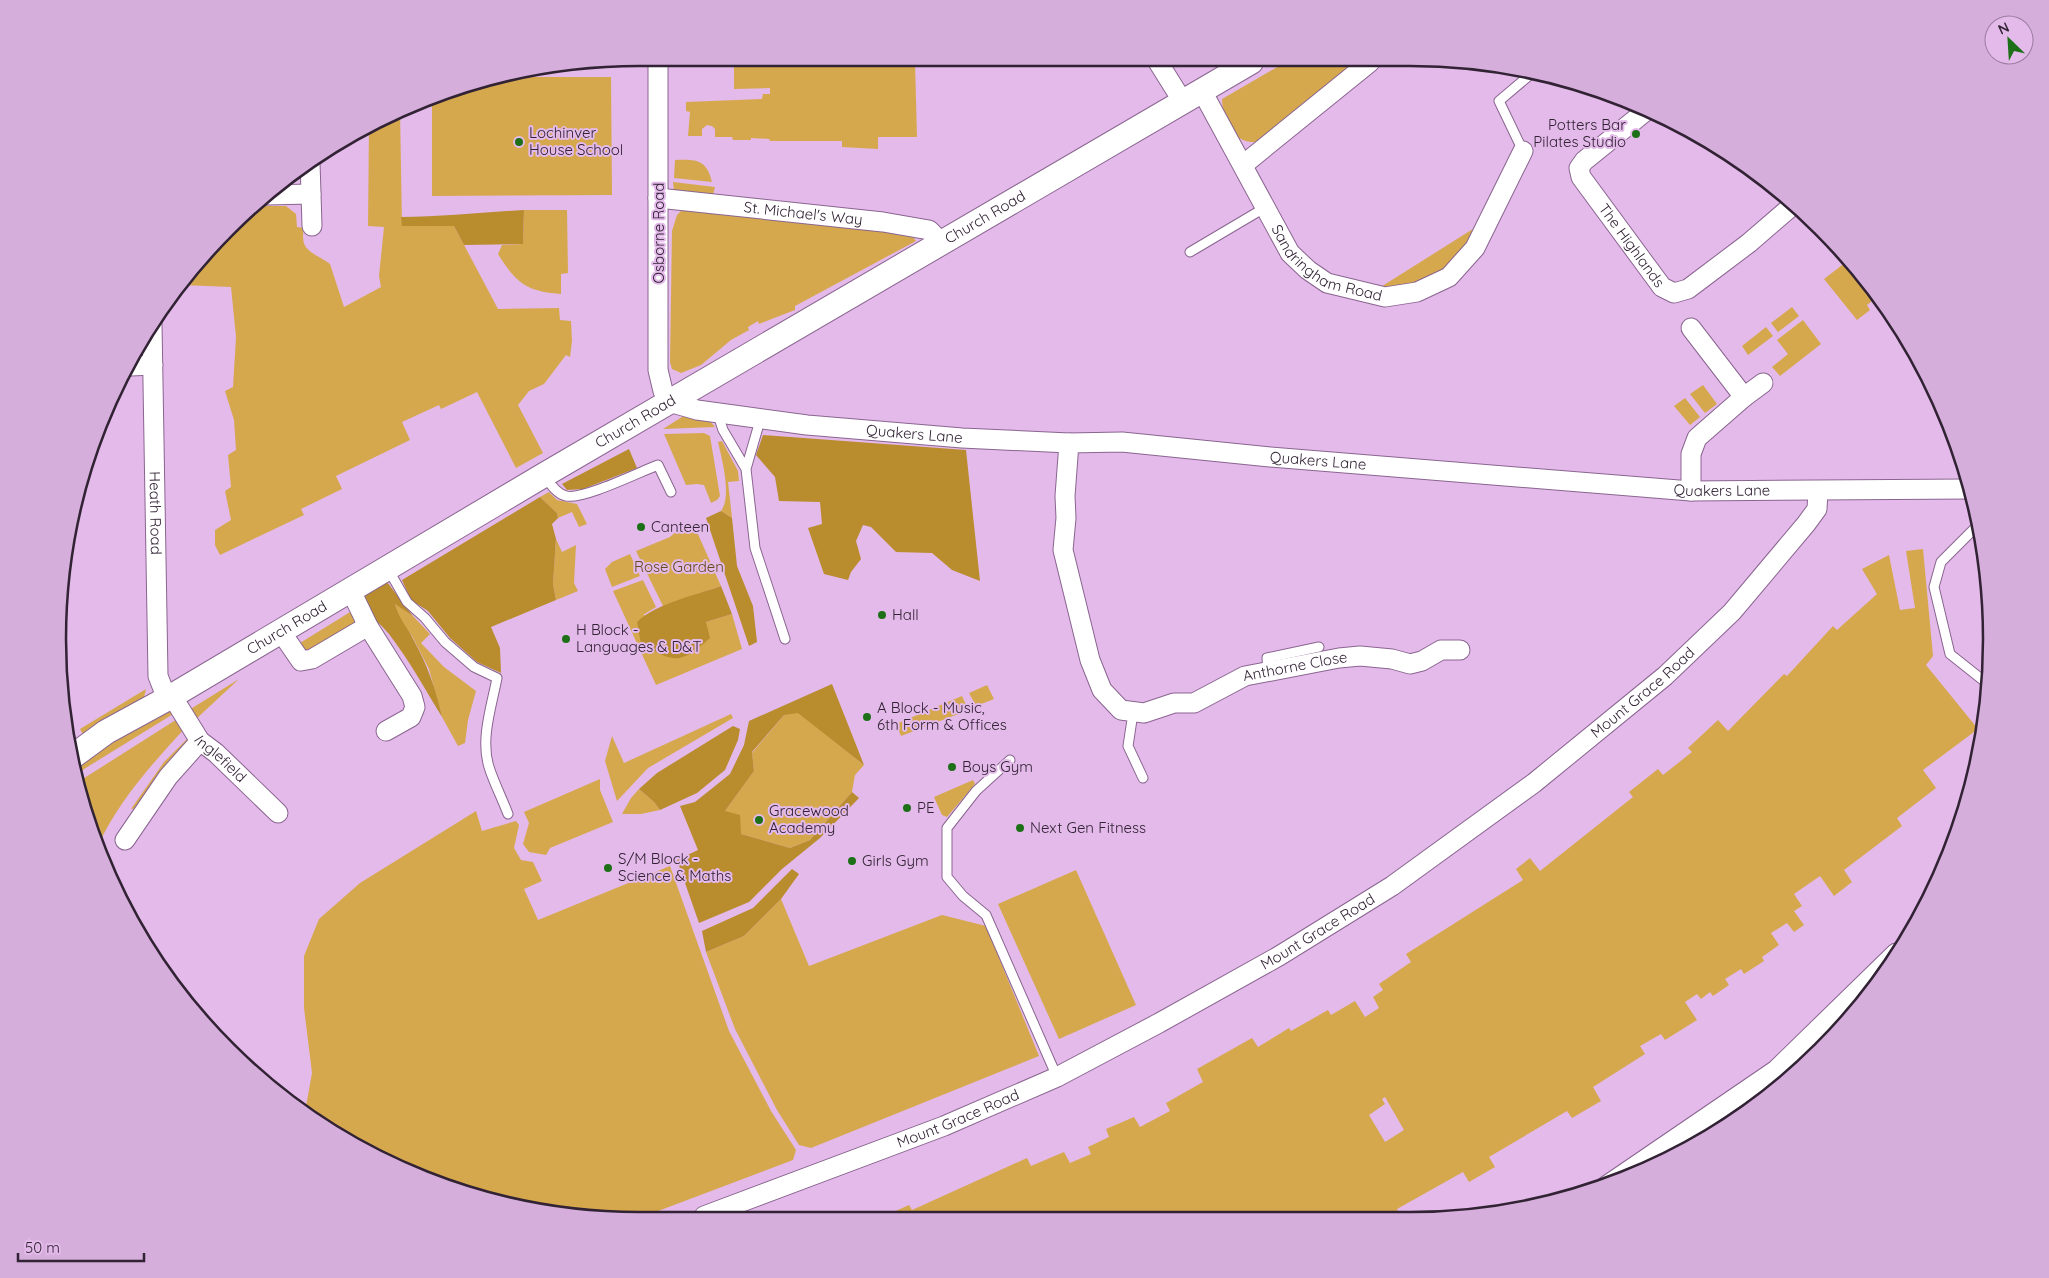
<svg xmlns="http://www.w3.org/2000/svg" width="2049" height="1278" viewBox="0 0 2049 1278" font-family="Quicksand,sans-serif">
<style>
.green{fill:#d6a84e;fill-rule:evenodd}
.forest{fill:#b98c2e}
.lines{fill:none;stroke-linecap:round;stroke-linejoin:round}
.service-casing{stroke:#8a6590;stroke-width:11}
.minor-casing{stroke:#8a6590;stroke-width:21}
.tertiary-casing{stroke:#8a6590;stroke-width:26}
.service{stroke:#fff;stroke-width:9}
.minor{stroke:#fff;stroke-width:19}
.tertiary{stroke:#fff;stroke-width:24}
.poi-dot{fill:#1d7018;stroke:#e3bae9;stroke-width:2}
.labels{text-anchor:middle;stroke-width:4;stroke-linejoin:round;paint-order:stroke}
.poi-label{font-size:15px;fill:#312234;stroke:#e3bae9;text-anchor:start}
.street-label{font-size:15px;fill:#312234;stroke:#e3bae9}
.park-label{font-size:15px;fill:#624b1a;stroke:#e3bae9}
.rim{fill:none;stroke:#312234;stroke-width:2.5}
</style>
<rect width="100%" height="100%" fill="#e3bae9"/>
<!-- green -->
<path class="green" d="M915,62l2,75h-39v12l-36,-2v-6h-72l-1,-2 -18,-1v2h-18l-1,-3h-17v-8l-3,-3 -5,-1 -5,4v7h-14l2,-24 -4,-1v-9l76,-3 1,-5h7v-6l-36,1v-26z
M1286,62h71l-94,79c-6,1 -13,2 -20,-1 -12,-5 -21,-28 -21,-41z
M499,77h112l1,118 -180,1v-99l20,-9z
M400,110l2,116h52l44,83 61,-1 1,12 11,1 1,20 -2,16 -4,-2 -22,29 -15,7 -11,14 25,48 -27,15 -39,-76 -36,17 -2,-4 -37,17 8,18 -74,36 6,13 -41,20 3,6 -84,40 -5,-10v-15l16,-10 -6,-29 6,-4 -3,-32 8,-5 -2,-30 -9,-29 8,-4 3,-50 -5,-50 -50,-2 47,-57 25,-22h33l10,8 1,13 7,1c-5,24 10,24 26,36l14,43 37,-20 -2,-11 5,-49 -16,-1 1,-101z
M675,160c20,-1 32,-1 37,22l-38,-4z
M673,182l42,5 -2,8 -39,-4z
M684,208l226,25 6,8 -121,65v4l-36,14 -1,-3 -10,6 1,3 -18,10 -30,25 -20,8 -9,-4 -2,-7 2,-131 5,-16z
M524,210h43l1,63 -7,1v20c-34,-2 -45,-11 -63,-40l4,-9 21,-1z
M1484,222l-24,35 -30,23 -54,10z
M1850,259l27,38 -10,8 3,5 -13,10 -33,-41z
M1792,307l7,9 -21,16 -7,-9z
M1803,320l18,24 -41,32 -8,-9 16,-13 -11,-14z
M1766,327l7,9 -25,19 -6,-9z
M1703,385l14,19 -12,9 -15,-19z
M1685,398l15,19 -10,8 -16,-19z
M685,415l24,5 6,7 -52,2z
M704,433l6,3 10,60 -3,4 -6,3 -7,-18 -7,-1 -11,1 -22,-51z
M722,441l16,30 1,10 -11,1 4,36 -11,-7c11,-15 1,-51 -3,-69z
M549,492l8,8 20,4 10,20 -8,3 -7,-15 -14,6 -1,-5 -17,-16z
M693,523l28,63 -58,20 -27,-55 34,-14 8,-7z
M556,539l6,13 14,-7 -2,38 4,8 -22,9 -3,-16z
M1923,549l10,107 -7,9 52,64 -55,41 13,18 -39,30 5,8 -58,44 8,12 -18,14 -14,-20 -26,18 8,12 -8,5 10,14 -10,7 -7,-9 -16,10 8,12 -17,12 2,4 -20,13 -3,-5 -16,10 4,6 -16,11 -3,-4 -9,7 -4,-5 -12,8 12,18 -32,20 -4,-6 -21,12 5,8 -52,33 8,14 -29,17 -5,-7 -78,46 6,10 -26,15 -6,-10 -66,37 3,7 -6,3 -512,-2 27,-12 3,5 115,-52 4,8 33,-14 6,11 21,-9 -3,-7 21,-10 -3,-8 28,-12 6,10 30,-16 -4,-8 37,-21 -6,-13 55,-31 6,9 31,-19 2,3 37,-21 3,5 24,-14 10,16 14,-9 -6,-11 10,-7 -4,-6 32,-22 -5,-8 117,-74 -7,-11 14,-11 10,13 93,-74 -4,-5 29,-23 5,6 29,-23 -4,-4 30,-28 10,11 56,-57 3,2 46,-50 4,4 40,-36 -15,-25 27,-14 11,55 15,-2 -9,-57zM1385,1097l19,33 -19,12 -16,-27 16,-11 -3,-5z
M630,554l10,22 -28,11 -7,-18 7,-7z
M643,580l13,27 -13,8 63,7 26,-8 10,35 -86,36 -43,-94z
M395,603l18,13 17,18 -9,9 23,24 32,24 -8,29 -3,23 -7,3 -16,-29 -13,-48 -17,-33 -15,-21z
M355,609l2,16 -47,30 -8,-5 -2,-7z
M239,679l-44,41 -6,-10z
M987,685l7,14 -18,7 -7,-13z
M146,689l-2,8 -4,5 -56,34 -4,-7z
M962,696l5,11 -1,4 -65,25 -5,-12z
M165,709l13,2 -102,63 -1,-5 21,-18z
M798,712l66,53 -9,10 -3,17 -42,48 -20,8 -49,-14 -16,-23 29,-40 -2,-18 32,-38z
M731,714l2,4 -85,50 -31,33 -12,-40 7,-25 12,27z
M182,716l4,11c-33,36 -68,74 -88,119l-10,-20 -10,-44z
M190,736l-1,7 -51,65 -7,1 33,-47z
M600,779v11l13,32 -63,26 -4,7 -17,-3 -6,-8 6,-21 -5,-11z
M973,780l2,4 -28,33 -5,-2 -8,-18z
M639,789l15,13 6,8 -19,4h-19l9,-16z
M476,811l6,20 34,-10 3,4 -5,23 7,12 12,2 9,19 -18,8 14,31 132,-54 59,165 42,80 25,39 -3,10 -148,56h-82l-146,-40 -112,-64 7,-39 -8,-65v-52l15,-37 41,-36z
M1076,870l60,135 -77,34 -61,-135z
M781,899l28,67 133,-51 44,11 53,130 -228,92 -12,-3 -22,-35 -42,-81 -29,-77 38,-16z
M1875,988l-81,88 -94,67 -47,21 80,-55z"/>
<!-- forest -->
<path class="forest" d="M524,210l-1,34 -59,1 -10,-19h-52l-1,-9c41,0 82,-5 123,-7z
M763,435l203,15 14,131 -28,-11 -20,-17 -36,-1 -25,-25 -8,-2 -7,16 5,18 -10,13 -3,8 -24,-6 -16,-46 14,-4 -2,-22 -41,-1 -4,-24 -19,-22z
M629,449l8,19 -54,21 -16,1 -5,-6z
M540,497l17,16 1,5 -6,6 4,15 -3,45 3,16 -65,27 9,21 1,25 -24,-11 -27,-24 -22,-27 -17,-11 -9,-20z
M721,511l11,7 5,48 16,40 4,36 -8,4 -43,-128z
M387,582l26,34 -18,-12c3,14 12,22 18,35 14,25 23,50 29,78 -17,-28 -33,-57 -53,-83 -10,-13 -24,-19 -29,-36z
M721,586l11,28 -26,8 4,16c-30,27 -35,25 -69,6l-4,-22c18,-18 59,-27 84,-36z
M832,684l32,81 -66,-52 -14,2 -32,37 2,19 -29,40 15,4 1,19 49,14 20,-8 42,-48 7,6 -39,40 -38,31 -33,33 -50,21 -22,-63 21,-10 -18,-44 15,-4 35,-28 14,-29 5,-24z
M733,726l7,3 -2,11 -13,30 -28,23 -37,17 -6,-8 -15,-13 18,-16z
M792,869l7,5 -18,25 -37,37 -38,16 -4,-21 51,-23z"/>
<g class="lines">
<defs>
<path id="service" d="M1523,151l-24,-50 32,-27
M1190,252l76,-45
M717,412l6,18 23,39 9,79 30,91
M746,469l15,-52
M544,475c5,7 12,19 22,21 17,4 73,-24 92,-31l13,27
M1978,525l-37,37 -7,25 16,67 39,31
M388,569l19,33 18,16 20,24 29,25 23,11c-5,27 -17,61 -8,89 5,16 13,31 19,47
M1268,672l-1,-14 52,-11
M1133,713l-5,33 15,32
M1010,760l-34,31 -29,37v49l16,19 23,19 71,162"/>
<g id="minor">
<path d="M1158,62l25,40"/>
<path id="s1" d="M658,63v307l5,21 6,11 28,8 110,15 155,13 107,5 53,-1 148,15 421,34 278,-2"/>
<path id="s2" d="M1202,91l88,162 18,17 19,13 58,14 32,-5 32,-15 26,-29 48,-97"/>
<path id="s3" d="M1647,110l-63,51 -5,7 2,9 81,110 12,6 14,-4 61,-46 44,-38"/>
<path d="M1243,165l127,-103"/>
<path d="M311,194l1,32"/>
<path d="M266,195l45,-1 -1,-32"/>
<path id="s4" d="M658,198l225,24 46,8 13,13"/>
<path id="s5" d="M152,324l6,352 9,23"/>
<path d="M1691,328l53,69 -47,41 -6,16v37"/>
<path d="M131,366l22,-1"/>
<path d="M1744,397l19,-14"/>
<path id="s6" d="M1069,443l-4,53 1,22 -3,32 27,110 12,30 19,20 23,3 30,-10h20l51,-27 94,-18 21,-2 32,3 18,5 12,-3 19,-11h19"/>
<path d="M351,591l17,35 44,70 3,11 -4,10 -25,14"/>
<path d="M281,632l20,29 11,-2 56,-33"/>
<path id="s7" d="M172,696l28,45 16,12 62,60"/>
<path d="M125,840l43,-63 32,-36"/>
<path d="M1606,1186l170,-116 120,-117"/>
<path id="s8" d="M704,1216l240,-90 113,-49 102,-54 120,-67 113,-70 142,-103 131,-107 67,-64 74,-88 11,-15 1,-18"/>
</g>
<g id="tertiary">
<path id="s9" d="M72,757l34,-25 66,-36 372,-221 707,-413"/>
</g>
</defs>
<!-- service casing -->
<use href="#service" class="service-casing"/>
<!-- minor casing -->
<use href="#minor" class="minor-casing"/>
<!-- tertiary casing -->
<use href="#tertiary" class="tertiary-casing"/>
<!-- service -->
<use href="#service" class="service"/>
<!-- minor -->
<use href="#minor" class="minor"/>
<!-- tertiary -->
<use href="#tertiary" class="tertiary"/>
</g>
<!-- markers -->
<g class="poi-dot">
<circle cx="1636" cy="134" r="5"/>
<circle cx="519" cy="142" r="5"/>
<circle cx="641" cy="527" r="5"/>
<circle cx="882" cy="615" r="5"/>
<circle cx="566" cy="639" r="5"/>
<circle cx="867" cy="717" r="5"/>
<circle cx="952" cy="767" r="5"/>
<circle cx="907" cy="808" r="5"/>
<circle cx="759" cy="820" r="5"/>
<circle cx="1020" cy="828" r="5"/>
<circle cx="852" cy="861" r="5"/>
<circle cx="608" cy="868" r="5"/>
</g>
<g class="labels">
<!-- poi labels -->
<g class="poi-label">
<text x="1626" y="130" text-anchor="end">Potters Bar<tspan x="1626" dy="17">Pilates Studio</tspan></text>
<text x="529" y="138">Lochinver<tspan x="529" dy="17">House School</tspan></text>
<text x="651" y="532">Canteen</text>
<text x="892" y="620">Hall</text>
<text x="576" y="635">H Block -<tspan x="576" dy="17">Languages &amp; D&amp;T</tspan></text>
<text x="877" y="713">A Block - Music,<tspan x="877" dy="17">6th Form &amp; Offices</tspan></text>
<text x="962" y="772">Boys Gym</text>
<text x="917" y="813">PE</text>
<text x="769" y="816">Gracewood<tspan x="769" dy="17">Academy</tspan></text>
<text x="1030" y="833">Next Gen Fitness</text>
<text x="618" y="864">S/M Block -<tspan x="618" dy="17">Science &amp; Maths</tspan></text>
<text x="862" y="866">Girls Gym</text>
</g>
<!-- street labels -->
<g class="street-label">
<text dy="5" stroke="none"><textPath href="#s4" startOffset="146">St. Michael's Way</textPath></text>
<text dy="5" stroke="none"><textPath href="#s9" startOffset="1061">Church Road</textPath></text>
<text transform="translate(659 233) rotate(-90)" y="5">Osborne Road</text>
<text dy="5" stroke="none"><textPath href="#s3" startOffset="184">The Highlands</textPath></text>
<text dy="5" stroke="none"><textPath href="#s2" startOffset="221">Sandringham Road</textPath></text>
<text dy="5" stroke="none"><textPath href="#s9" startOffset="656">Church Road</textPath></text>
<text dy="5" stroke="none"><textPath href="#s1" startOffset="589">Quakers Lane</textPath></text>
<text dy="5" stroke="none"><textPath href="#s1" startOffset="994">Quakers Lane</textPath></text>
<text dy="5" stroke="none"><textPath href="#s1" startOffset="1399">Quakers Lane</textPath></text>
<text dy="5" stroke="none"><textPath href="#s5" startOffset="189">Heath Road</textPath></text>
<text dy="5" stroke="none"><textPath href="#s9" startOffset="251">Church Road</textPath></text>
<text dy="5" stroke="none"><textPath href="#s6" startOffset="464">Anthorne Close</textPath></text>
<text dy="5" stroke="none"><textPath href="#s8" startOffset="1082">Mount Grace Road</textPath></text>
<text dy="5" stroke="none"><textPath href="#s7" startOffset="80">Inglefield</textPath></text>
<text dy="5" stroke="none"><textPath href="#s8" startOffset="678">Mount Grace Road</textPath></text>
<text dy="5" stroke="none"><textPath href="#s8" startOffset="272">Mount Grace Road</textPath></text>
</g>
<!-- park labels -->
<g class="park-label">
<text x="679" y="572">Rose Garden</text>
</g>
</g>
<!-- crop -->
<path d="M0 0H2049V1278H0ZM639 66H1410A573 573 0 0 1 1983 639V639A573 573 0 0 1 1410 1212H639A573 573 0 0 1 66 639V639A573 573 0 0 1 639 66Z" fill="#d5aedb" fill-rule="evenodd"/>
<path class="rim" d="M639 66H1410A573 573 0 0 1 1983 639V639A573 573 0 0 1 1410 1212H639A573 573 0 0 1 66 639V639A573 573 0 0 1 639 66Z"/>
<!-- north arrow -->
<g transform="translate(2009 40) rotate(335)"><circle r="24" fill="#e3bae9" stroke="#9c7da1"/>
<path d="M0-4L9 19L0 12L-9 19Z" fill="#1d7018"/>
<text y="-8" font-size="14" font-weight="bold" text-anchor="middle" fill="#312234">N</text>
</g>
<!-- scale -->
<path d="M18 1253v8h126v-8" fill="none" stroke="#312234" stroke-width="2.5"/>
<text x="25" y="1253" font-size="15" fill="#312234" stroke="#e3bae9" stroke-width="4" paint-order="stroke">50 m</text>
</svg>
